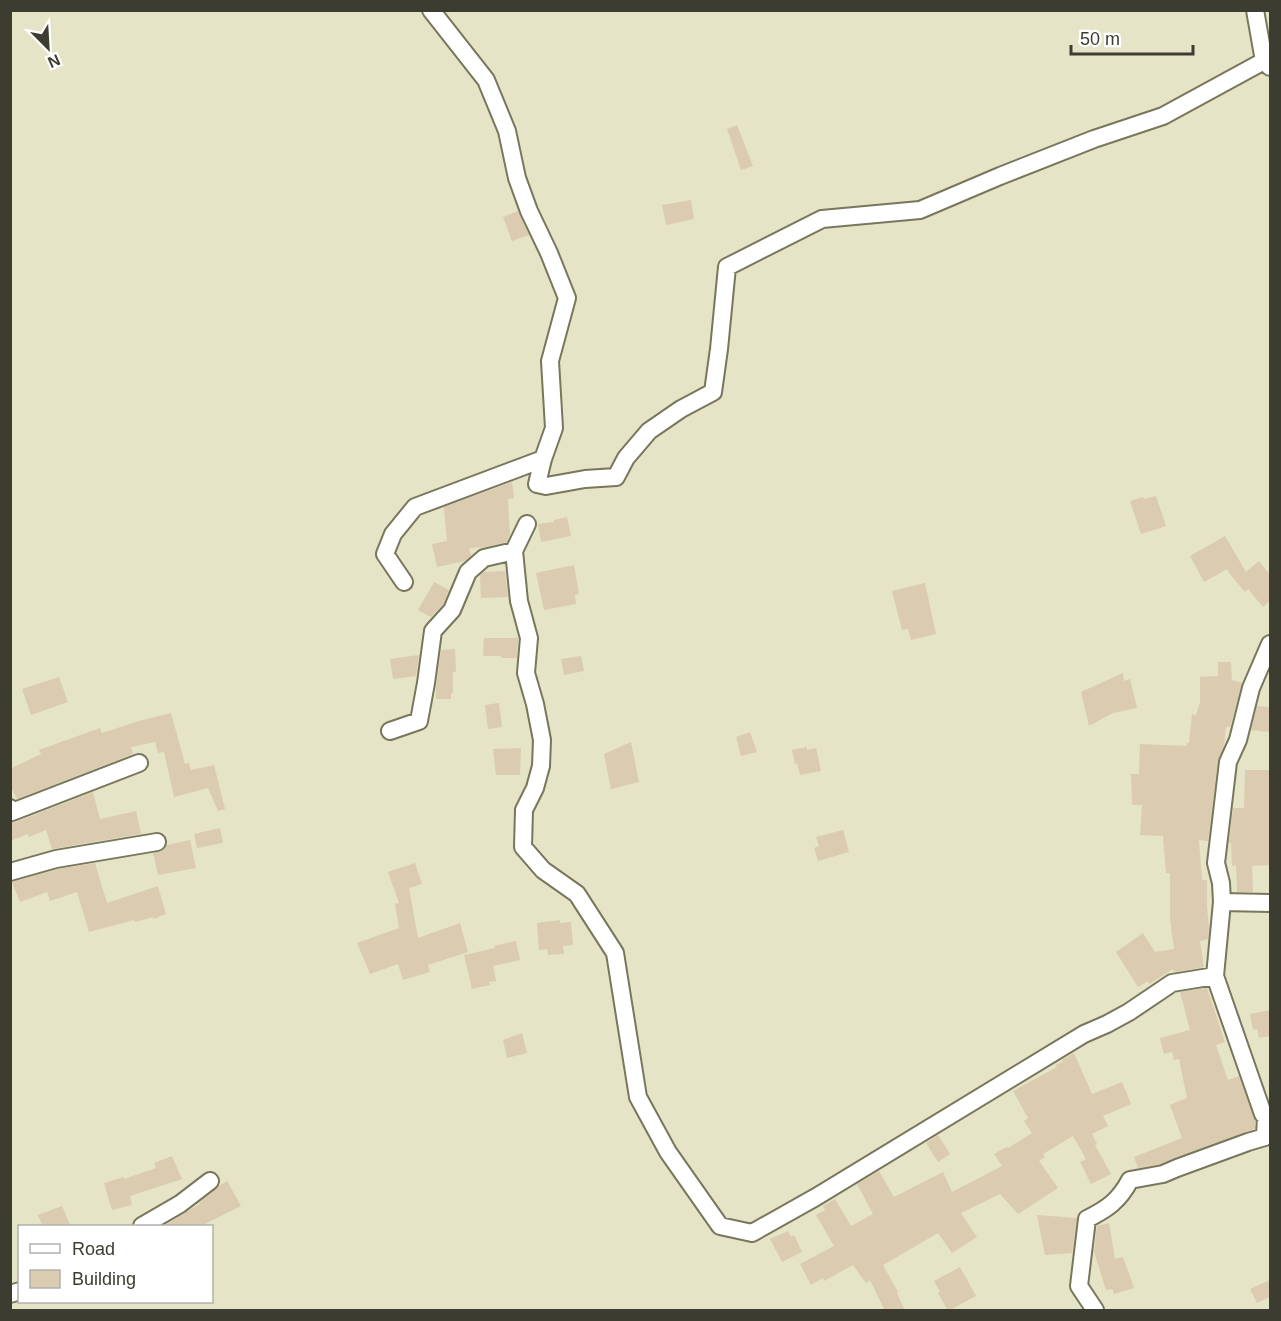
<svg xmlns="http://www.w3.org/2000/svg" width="1281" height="1321" viewBox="0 0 1281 1321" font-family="Helvetica,sans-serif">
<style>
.building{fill:#dbcbb1}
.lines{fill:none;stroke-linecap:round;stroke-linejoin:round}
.street-casing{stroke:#78765b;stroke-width:20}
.street{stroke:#fff;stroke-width:16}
</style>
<rect width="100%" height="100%" fill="#e5e4c6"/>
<!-- building -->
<path class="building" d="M737,125l16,41 -12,4 -14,-41z
M691,200l3,19 -28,6 -4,-20z
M518,211l11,24 -17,6 -9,-24z
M512,482l2,16 -6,1 2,35 -3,8 -21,5 -17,1 2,8 -6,5 -28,6 -5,-23 15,-3 -3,-34z
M1156,496l10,30 -25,8 -11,-33 13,-4 1,2z
M567,517l4,19 -30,6 -3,-18 16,-2v-2z
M1225,536l21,36 13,-11 11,14v26l-7,6 -15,-18 -3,3 -15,-18 -3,-5 -23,13 -14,-26z
M574,565l5,29 -4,1 1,9 -32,6 -8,-37z
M505,571l3,26 -27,1 -1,-23 4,-3z
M434,582l15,8 -6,14 -12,13 -13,-7z
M925,583l11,51 -25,6 -3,-11 -6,1 -10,-39z
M484,638h34l-1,20h-16v-2h-18z
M455,649l1,23h-3v21h-2v6h-15v-11l5,-38z
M419,655l-3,21 -23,3 -3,-20z
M581,656l3,15 -20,4 -3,-16z
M1218,662h13l1,18 10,3 -12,44h-4l-2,18 -6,15 -10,81 -9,-1 3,40h5v27l2,21 -1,11 -8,2 4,26 -30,5 -1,-3 -24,15 -1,-3 -10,6 -22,-35 27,-19 12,19 19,-3 -4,-29v-47h-4l-3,-37 -23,-1 2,-30h-10l-1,-31h8l1,-30 46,2 1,-3h2l3,-29 4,1 4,-12v-26l18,-1z
M1123,673l1,8 6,-2 7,29 -24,5 -24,13 -8,-34z
M59,677l9,25 -37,13 -9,-26z
M499,703l3,24 -14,2 -3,-24z
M1257,706l13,1v25l-19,-2z
M171,713l14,51 4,-1 2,7 23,-5 11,44 -7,2 -10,-23 -34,9 -10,-45 -6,1 -3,-11 -24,5 2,7 -116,45 -7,-14v-16l31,-15 -2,-4 61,-22 2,5 37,-12z
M750,732l7,20 -16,4 -5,-19z
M631,742l8,40 -28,7 -7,-35z
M807,747v3l9,-2 5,23 -21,4 -3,-12 -2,1 -3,-14z
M521,748l-1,27h-24l-3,-26z
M1245,770h25v34h-1l1,61 -18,1 1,26h-16l-1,-27 -4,1 -1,-23h-2l4,-35h11z
M93,792l7,27 36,-8 5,23 -89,15 -6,-19 -17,7 -1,-3 -18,7v-19h6z
M220,828l3,15 -26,5 -3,-14z
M843,830l6,22 -31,9 -4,-13 5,-2 -3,-9z
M190,840l6,28 -38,7 -5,-22 10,-3 4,-5z
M95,863l12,40 51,-17 8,28 -13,5v-2l-18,5 -1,-2 -45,12 -12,-40 -27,9 -3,-9 -27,10 -8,-20 46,-13z
M415,863l7,21 -13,4 9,50 42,-15 8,29 -40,13 2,7 -27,8 -5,-16 -28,10 -13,-31 42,-15 -4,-24 4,-1 -11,-31z
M560,920v3l11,-1 2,23 -10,1 1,8 -16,1 -1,-6 -8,1 -2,-27z
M516,941l4,19 -27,6 3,15 -7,1 1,3 -18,4 -8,-34 31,-7 -1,-2z
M1207,988l18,54 -9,3 12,35 11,-4 16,45v8l-95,35 -22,4 -4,-11 48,-19 -12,-33 17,-7 -8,-39 -5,1 -2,-8 -8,2 -4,-16 30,-8 -10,-38z
M1270,1010v26l-11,2 -2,-9 -4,1 -3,-16z
M522,1033l5,20 -20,5 -4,-18z
M1074,1053l18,41 30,-12 9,22 -28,12 5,10 -16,8 5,10 -2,1 16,29 -20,10 -11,-22 6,-3 -13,-23 -30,18 2,3 -6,4 19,27 -40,26 -18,-20 -39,19 16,24 -25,16 -14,-20 -55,32 15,27 -1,1 8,18h-20l-15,-31 -4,3 -13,-18 -29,16 -1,-3 -12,7 -11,-21 34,-18 -18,-31 9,-5 -2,-4 12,-7 16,27 22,-12 -16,-30 22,-13 15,26 49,-25 9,20 50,-26 -8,-12 13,-7 1,1 24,-15 -8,-12 4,-3 -15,-27 44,-24 -2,-2 8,-3 -1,-2z
M938,1135l12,19 -12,8 -12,-19z
M172,1156l10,23 -52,17 2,9 -20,5 -8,-27 20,-6v2l32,-11 -2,-5z
M227,1181l14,25 -42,21h-37l38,-23 -1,-1 20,-17z
M62,1206l9,21h-28l-5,-12z
M1037,1215l40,3 -5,35 -27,2z
M1109,1223l6,36 8,-2 11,31 -20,6 -2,-5 -6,1 -12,-38 3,-26z
M788,1231l3,6 3,-2 8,17 -20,10 -12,-23z
M960,1267l16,29 -28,15 -10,-18 2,-1 -6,-11z
M1270,1280v17l-13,6 -7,-14z"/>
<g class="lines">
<defs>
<path id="street" d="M1255,10l9,51 6,6
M543,459l-6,25 9,2 39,-7 31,-2 10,-19 23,-27 32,-22 32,-17 6,-43 8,-82 95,-48 98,-9 80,-34 94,-37 69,-23 101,-55
M527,524l-13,27 5,50 10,37 -3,35 9,31 7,36 -1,26 -6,22 -11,22 -1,37 20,23 34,24 38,59 23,144 30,55 52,74 32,7 64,-36 268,-163 23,-10 22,-12 43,-29 43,-7
M404,582l-19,-28 8,-20 22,-27 128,-48 11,-31 -4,-67 17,-63 -18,-45 -20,-42 -12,-33 -10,-47 -21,-51 -55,-70
M1270,644l-19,44 -13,52 -10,22 -12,101 5,20 1,19 -7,74 48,138 7,3
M390,731l29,-10 7,-38 7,-52 19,-21 16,-38 16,-14 30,-7
M10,808l2,4 127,-49
M10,872l46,-13 101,-17
M1222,902l48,1
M142,1226l38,-22 30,-23
M10,1294l10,-3
M1095,1310l-16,-24 8,-67c20,-10 32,-18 43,-39l33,-6 14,-6 71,-26 17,-5 1,-21"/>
</defs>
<!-- street casing -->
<use href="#street" class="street-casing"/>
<!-- street -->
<use href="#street" class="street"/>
</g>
<!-- border -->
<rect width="1281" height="1321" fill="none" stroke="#3d3c31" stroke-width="24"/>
<!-- legend -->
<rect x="18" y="1225" width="195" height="78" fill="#ffffff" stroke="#b1b1ad" stroke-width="1.5"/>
<rect x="30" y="1244" width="30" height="9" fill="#ffffff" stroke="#b1b1ad" stroke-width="1.5"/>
<text x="72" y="1255" font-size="18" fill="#3d3c31">Road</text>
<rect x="30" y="1270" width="30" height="18" fill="#dbcbb1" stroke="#b1b1ad" stroke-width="1.5"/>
<text x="72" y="1285" font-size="18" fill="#3d3c31">Building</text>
<!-- north arrow -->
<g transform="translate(48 48) rotate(156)" stroke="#ffffff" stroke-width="4.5" paint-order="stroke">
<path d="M0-4.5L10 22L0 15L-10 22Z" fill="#3d3c31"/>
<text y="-9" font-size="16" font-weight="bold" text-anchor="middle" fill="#3d3c31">N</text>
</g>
<!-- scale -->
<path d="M1071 45v9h122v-9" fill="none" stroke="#3d3c31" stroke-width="3"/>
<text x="1080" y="45" font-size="18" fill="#3d3c31" stroke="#ffffff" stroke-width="4.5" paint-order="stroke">50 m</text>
</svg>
